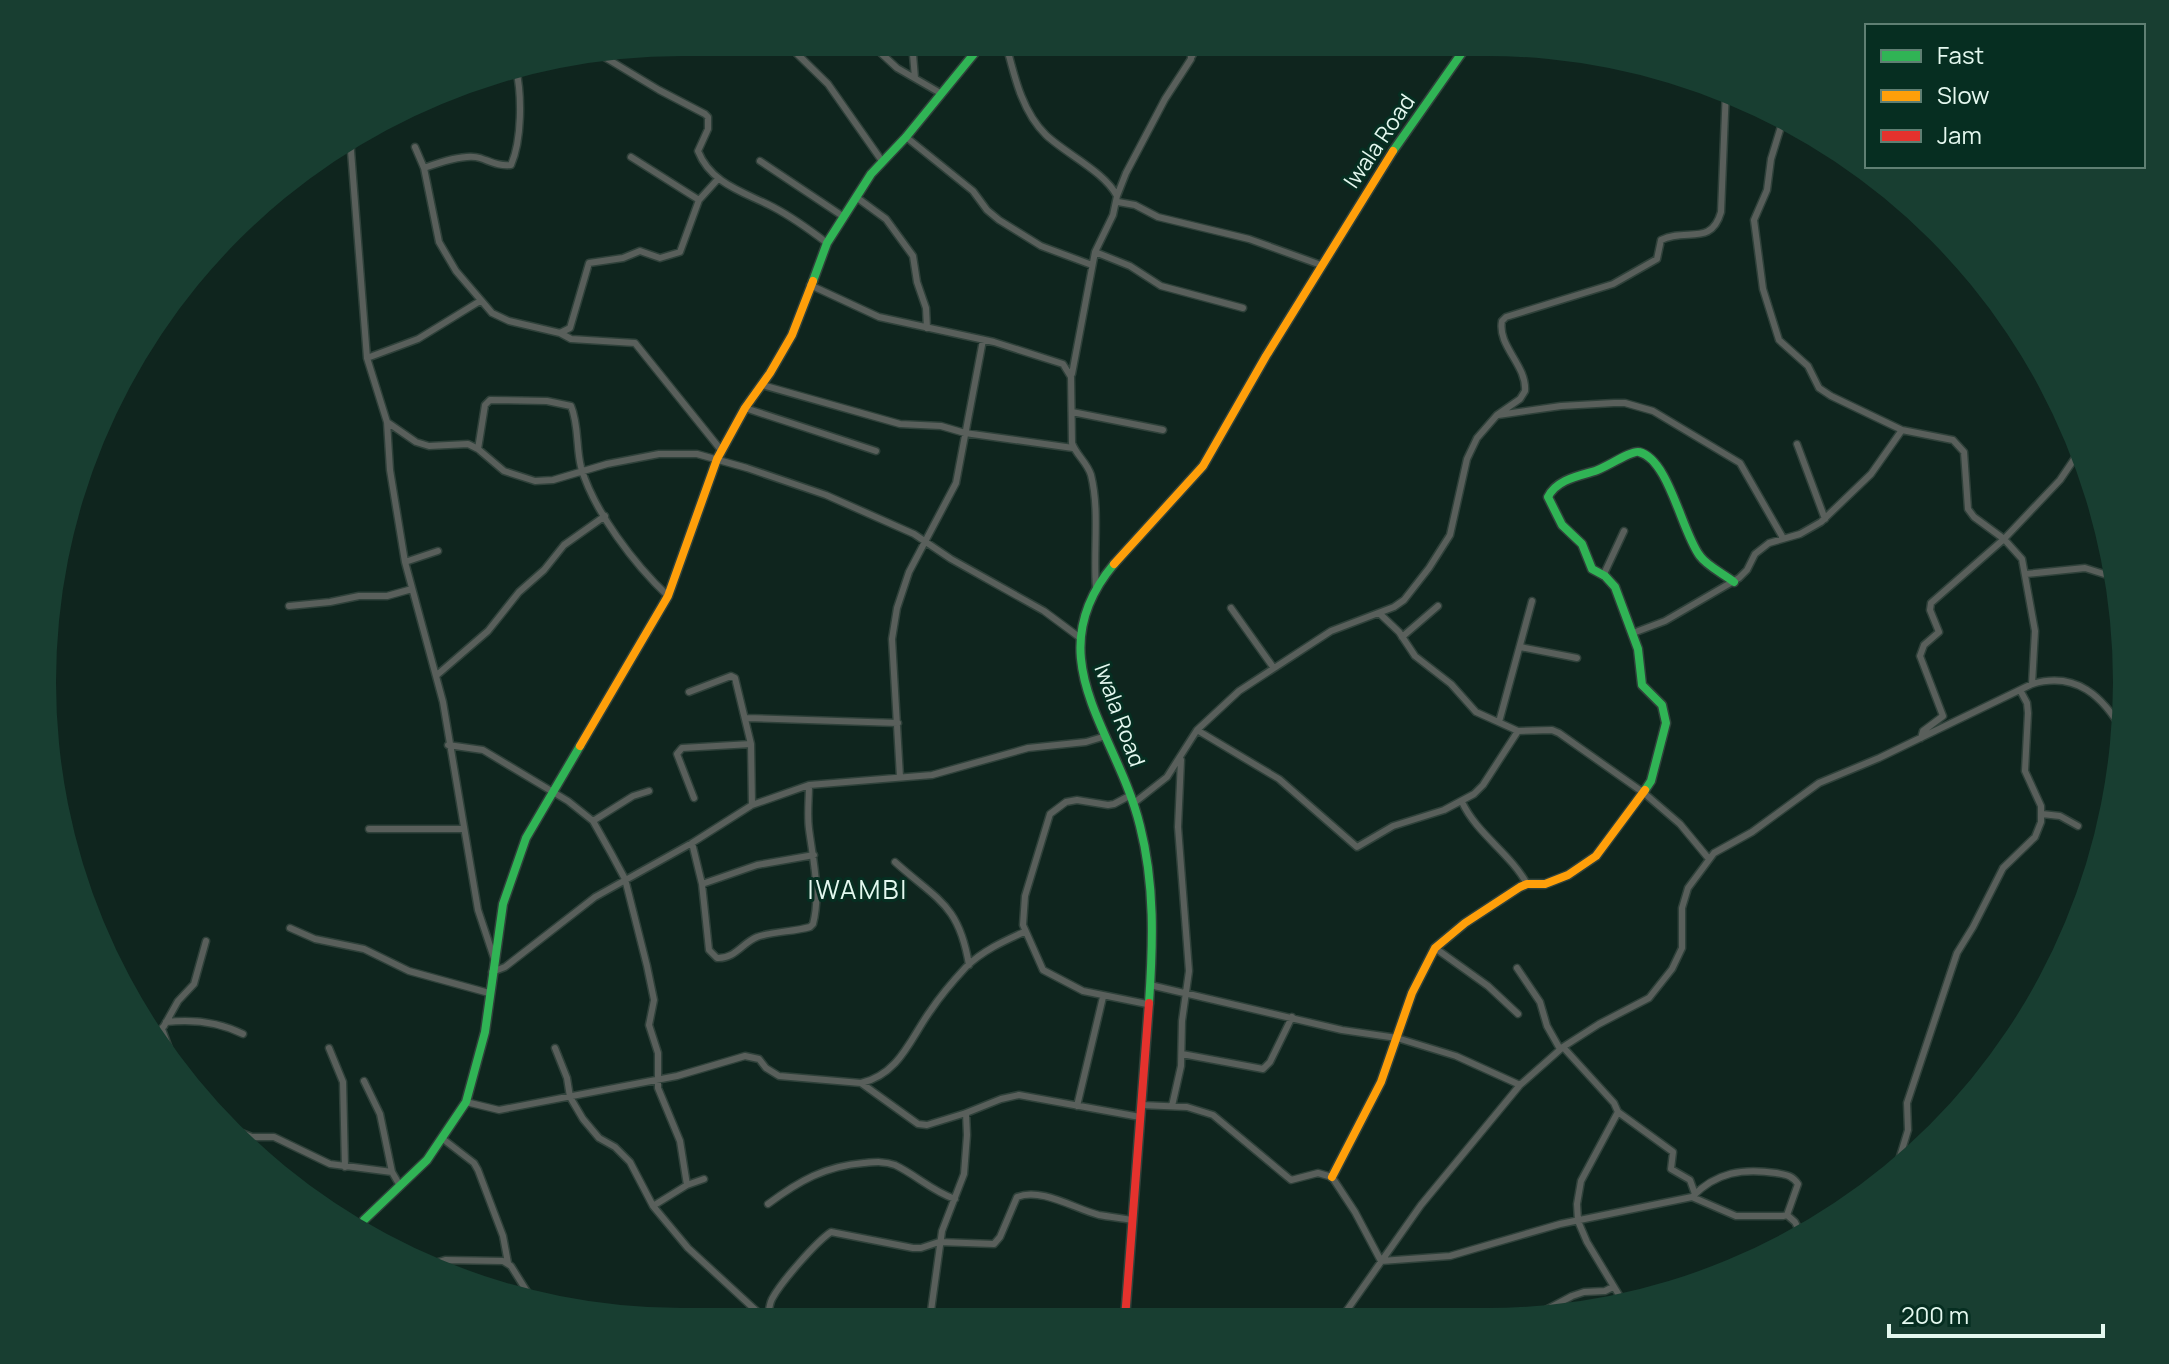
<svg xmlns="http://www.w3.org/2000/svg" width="2169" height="1364" viewBox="0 0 2169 1364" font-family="Manrope,sans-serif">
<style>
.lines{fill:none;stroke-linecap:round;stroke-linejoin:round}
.street-casing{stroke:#2f413a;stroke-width:9}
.fast-casing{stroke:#2f413a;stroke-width:11}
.slow-casing{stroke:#2f413a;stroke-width:11}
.jam-casing{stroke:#2f413a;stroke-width:11}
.street{stroke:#595f5b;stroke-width:6}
.fast{stroke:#30b455;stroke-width:8}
.slow{stroke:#ff9f0a;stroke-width:8}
.jam{stroke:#e5322d;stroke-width:8}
.labels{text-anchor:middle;stroke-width:6;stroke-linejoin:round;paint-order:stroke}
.street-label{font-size:22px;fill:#e4f8ef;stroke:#062e21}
.quarter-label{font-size:26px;letter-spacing:2px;fill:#e4f8ef;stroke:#062e21}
</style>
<rect width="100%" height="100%" fill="#0f251e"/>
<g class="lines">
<defs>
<path id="street" d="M786,43l42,41 54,77
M870,43l27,25 45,26
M912,43l3,35
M1006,44c8,31 16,68 40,91 20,19 59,37 71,61l-4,19 -18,37 -23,122
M601,55l58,35 46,24 3,3v12l-10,22c13,33 46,41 75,56 19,10 37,23 54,36
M1192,56l6,-11
M1783,120l-12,39 -4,31 -13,30 9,69 16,51 29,26 11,22 12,8 71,34 51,10 11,12 4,57 6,8 30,22 18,20 13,72 -3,53
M906,137l67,54 14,19 12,10 42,26 51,19
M350,138l17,220 20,64 3,48 15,92 38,140 35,208 16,48
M415,147l9,21 15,74 17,29 36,42 17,8 51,12 10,-5 19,-65 34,-5 17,-7 20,7 20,-6 19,-52 19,-21
M631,157l68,43
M760,161l84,56
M1848,161l4,-1
M424,168c14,-5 42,-15 56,-10 12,4 18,8 31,7 11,-25 11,-70 5,-96
M1117,196l9,-23 39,-74 26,-40v-6l-6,-8
M856,197l30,22 27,37 4,26 9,26 1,20
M1118,202l17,3 23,12 91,22 72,26
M1095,252l35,14 31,20 82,22
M810,285l69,32 115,25 69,22 8,13 1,66c4,12 15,19 19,32 9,36 2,76 5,113
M560,333l11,6 64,4 86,107
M367,358l51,-19 62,-38
M762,385l138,39 41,2 24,7 108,15
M745,408l131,43
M1072,412l91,18
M1498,415l63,-9 53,-3h11l28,8 87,52 43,75
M387,422l29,20 13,4 39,-2 10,5 26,22 31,10 18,-1 54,-16 52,-10h38l50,14 79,27 88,39 37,25 93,52 35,26
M1797,444l28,75
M478,449l7,-44 5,-5 57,1 24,5c8,19 5,42 10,61 13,45 54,98 87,129
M405,562l33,-11
M2026,574l59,-6 19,6 11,-5
M1603,576l21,-45
M289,606l41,-4 29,-6h28l25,-7
M1231,608l42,59
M1379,613l20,19 16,24 36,28 25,28 42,19 34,-1 7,3 85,60 36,31 29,35
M1633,633l32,-12 74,-43 8,-8 8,-16 14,-11 31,-9 21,-12 50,-48 31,-44
M1402,637l36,-31
M1520,647l57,11
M437,675l51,-44 31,-39 25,-22 20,-25 41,-29
M689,692l42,-16 4,2 16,66 1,61
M746,718l152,5
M1499,722l33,-121
M1197,730l82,49 78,68 36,-21 51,-16 30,-16 9,-9 35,-54
M1921,738l2,-7 20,-15 -23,-60 4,-11 15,-13 -9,-22 1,-7 73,-64 56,-59 21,-31
M448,745l35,5 85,51 25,20 18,32 14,26 22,87 7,34 -5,25 9,28v35l22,53 7,44
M900,777l-8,-138 5,-31 12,-36 47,-89 27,-143
M1131,795l-17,9 -6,1 -31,-5 -11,2 -16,12 -25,82 -2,29 20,45 40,21 64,13
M694,798l-17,-44 5,-6 69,-4
M1462,802c15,32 48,51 65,82
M1134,803l33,-26 30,-47 42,-39 92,-60 63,-24 10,-7 25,-32 21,-33 17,-76 10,-21 20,-23 23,-16 5,-8c2,-26 -28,-45 -23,-70l4,-4 107,-33 44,-25 4,-19c25,-13 50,7 60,-28l5,-123
M2042,814l18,2 18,10
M593,821l40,-25 16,-5
M369,829h94
M692,843l10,41 7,66 8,8c18,1 25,-15 40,-21 17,-6 36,-5 53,-10l3,-3c8,-31 0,-64 -4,-95 -2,-15 0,-29 0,-44
M895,862c42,38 64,42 74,103
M702,884l55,-19 57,-10
M290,928l25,11 49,10 45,22 80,22
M1435,948l53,38 30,28
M1517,968l23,34 7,24 13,23
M492,972l13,-5 90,-70 97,-54 60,-38 57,-20 123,-10 96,-27 58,-6 20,-6
M1150,985l192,45 55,8 59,18 64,29
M166,1022c27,-3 53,0 77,12
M162,1029l9,25 24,32
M152,1039l12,-13 14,-25 16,-17 12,-43
M1563,1047l51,56 4,9 -37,69 -4,23 1,17 9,21 38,63
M329,1048l14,34 2,85
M555,1048l12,30 3,19 13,22 16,19 16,9 15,15 23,44 35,42 75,69
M1182,1054l81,15 7,-7 22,-45
M364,1081l16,33 12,58
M861,1083c39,-9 50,-46 70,-73 10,-15 23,-30 35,-43 16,-16 38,-26 58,-35
M466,1102l33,8 178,-34 68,-20 14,3 7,9 13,8 82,7 57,41 9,1 39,-12 35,-14 18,-4 121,22
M1141,1105l46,2 26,8 78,65 27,-7 14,4 23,35 26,49 69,-5 110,-32 132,-27 44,19h47l4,-1 11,-31c-6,-9 -12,-9 -22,-11 -33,-5 -60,-1 -84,24
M1077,1106l26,-109
M1172,1106l9,-40 1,-45 7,-50 -11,-144 3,-67
M1618,1112l55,40 -2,17 19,11 5,14
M239,1132l13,5h22l56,27 62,8 7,12
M443,1139l31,24 4,7 25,66 5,27
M1895,1173l13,-43 -1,-27 50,-150 16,-26 30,-59 32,-31 6,-15v-16l-16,-35 3,-58 -1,-10 -7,-13
M768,1204c31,-23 57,-38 96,-41 11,-1 21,-2 31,2 21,10 37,26 60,34
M653,1206l34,-21 17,-6
M1787,1215l8,7 8,16
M425,1266l20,-6 58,1 8,5 20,32
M768,1317c1,-6 1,-12 4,-18 9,-17 44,-57 59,-67l82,16h8l18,-6 55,2 6,-7 17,-40c24,-10 58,12 82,18 11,2 22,3 33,5
M930,1318l12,-87 22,-57 3,-39 -1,-22
M1340,1320l81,-115 99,-120 43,-38 36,-23 50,-26 23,-29 10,-21v-40l6,-20 26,-35 38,-21 67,-49 60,-25 153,-74c44,-13 71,12 92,49
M1525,1321l47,-25 12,-4 21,-1 8,-4"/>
<path id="fast" d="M1393,151l73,-104
M813,281l14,-38 44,-69 35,-37 76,-93
M1114,564c-79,94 3,167 26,262 15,58 13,118 9,177
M1645,790l6,-9 15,-58 -4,-18 -20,-20 -4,-36 -23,-62 -10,-11 -13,-7 -10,-25 -20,-19 -14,-28c8,-17 30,-21 47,-26 10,-3 37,-21 44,-19 30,7 43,81 61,104 7,10 24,18 34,26
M359,1228l5,-8 63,-60 39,-58 19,-70 18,-128 23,-66 54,-92"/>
<path id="slow" d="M1114,564l89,-98 63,-110 127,-205
M580,746l88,-150 49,-137 28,-51 25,-35 22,-38 21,-54
M1332,1177l49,-95 31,-89 23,-45 30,-25 55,-36 7,-3h18l23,-9 28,-19 49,-66"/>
<path id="jam" d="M1125,1319l24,-316"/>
</defs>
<!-- street casing -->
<use href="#street" class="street-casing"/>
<!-- fast casing -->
<use href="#fast" class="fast-casing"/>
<!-- slow casing -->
<use href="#slow" class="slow-casing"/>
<!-- jam casing -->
<use href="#jam" class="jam-casing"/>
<!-- street -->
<use href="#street" class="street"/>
<!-- fast -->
<use href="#fast" class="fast"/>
<!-- slow -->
<use href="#slow" class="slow"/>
<!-- jam -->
<use href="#jam" class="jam"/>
</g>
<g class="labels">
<!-- street labels -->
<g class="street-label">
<text transform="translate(1379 141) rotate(-56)" y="8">Iwala Road</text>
<text transform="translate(1120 715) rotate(70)" y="8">Iwala Road</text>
</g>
<!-- quarter labels -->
<g class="quarter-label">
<text x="858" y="899">IWAMBI</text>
</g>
</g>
<!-- crop -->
<path d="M0 0H2169V1364H0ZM682 56H1487A626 626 0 0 1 2113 682V682A626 626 0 0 1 1487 1308H682A626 626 0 0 1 56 682V682A626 626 0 0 1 682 56Z" fill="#183e31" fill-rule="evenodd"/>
<!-- legend -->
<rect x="1865" y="24" width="280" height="144" fill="#062e21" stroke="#5f7f73" stroke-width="2"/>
<rect x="1881" y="50" width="40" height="12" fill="#30b455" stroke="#5f7f73" stroke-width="2"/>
<text x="1937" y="64" font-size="24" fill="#e4f8ef">Fast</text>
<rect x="1881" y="90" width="40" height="12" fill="#ff9f0a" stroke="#5f7f73" stroke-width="2"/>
<text x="1937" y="104" font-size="24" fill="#e4f8ef">Slow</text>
<rect x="1881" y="130" width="40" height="12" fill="#e5322d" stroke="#5f7f73" stroke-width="2"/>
<text x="1937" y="144" font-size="24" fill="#e4f8ef">Jam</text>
<!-- scale -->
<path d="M1889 1324v12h214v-12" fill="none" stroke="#e4f8ef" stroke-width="4"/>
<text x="1901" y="1324" font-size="24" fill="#e4f8ef" stroke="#062e21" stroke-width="6" paint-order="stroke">200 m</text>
</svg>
